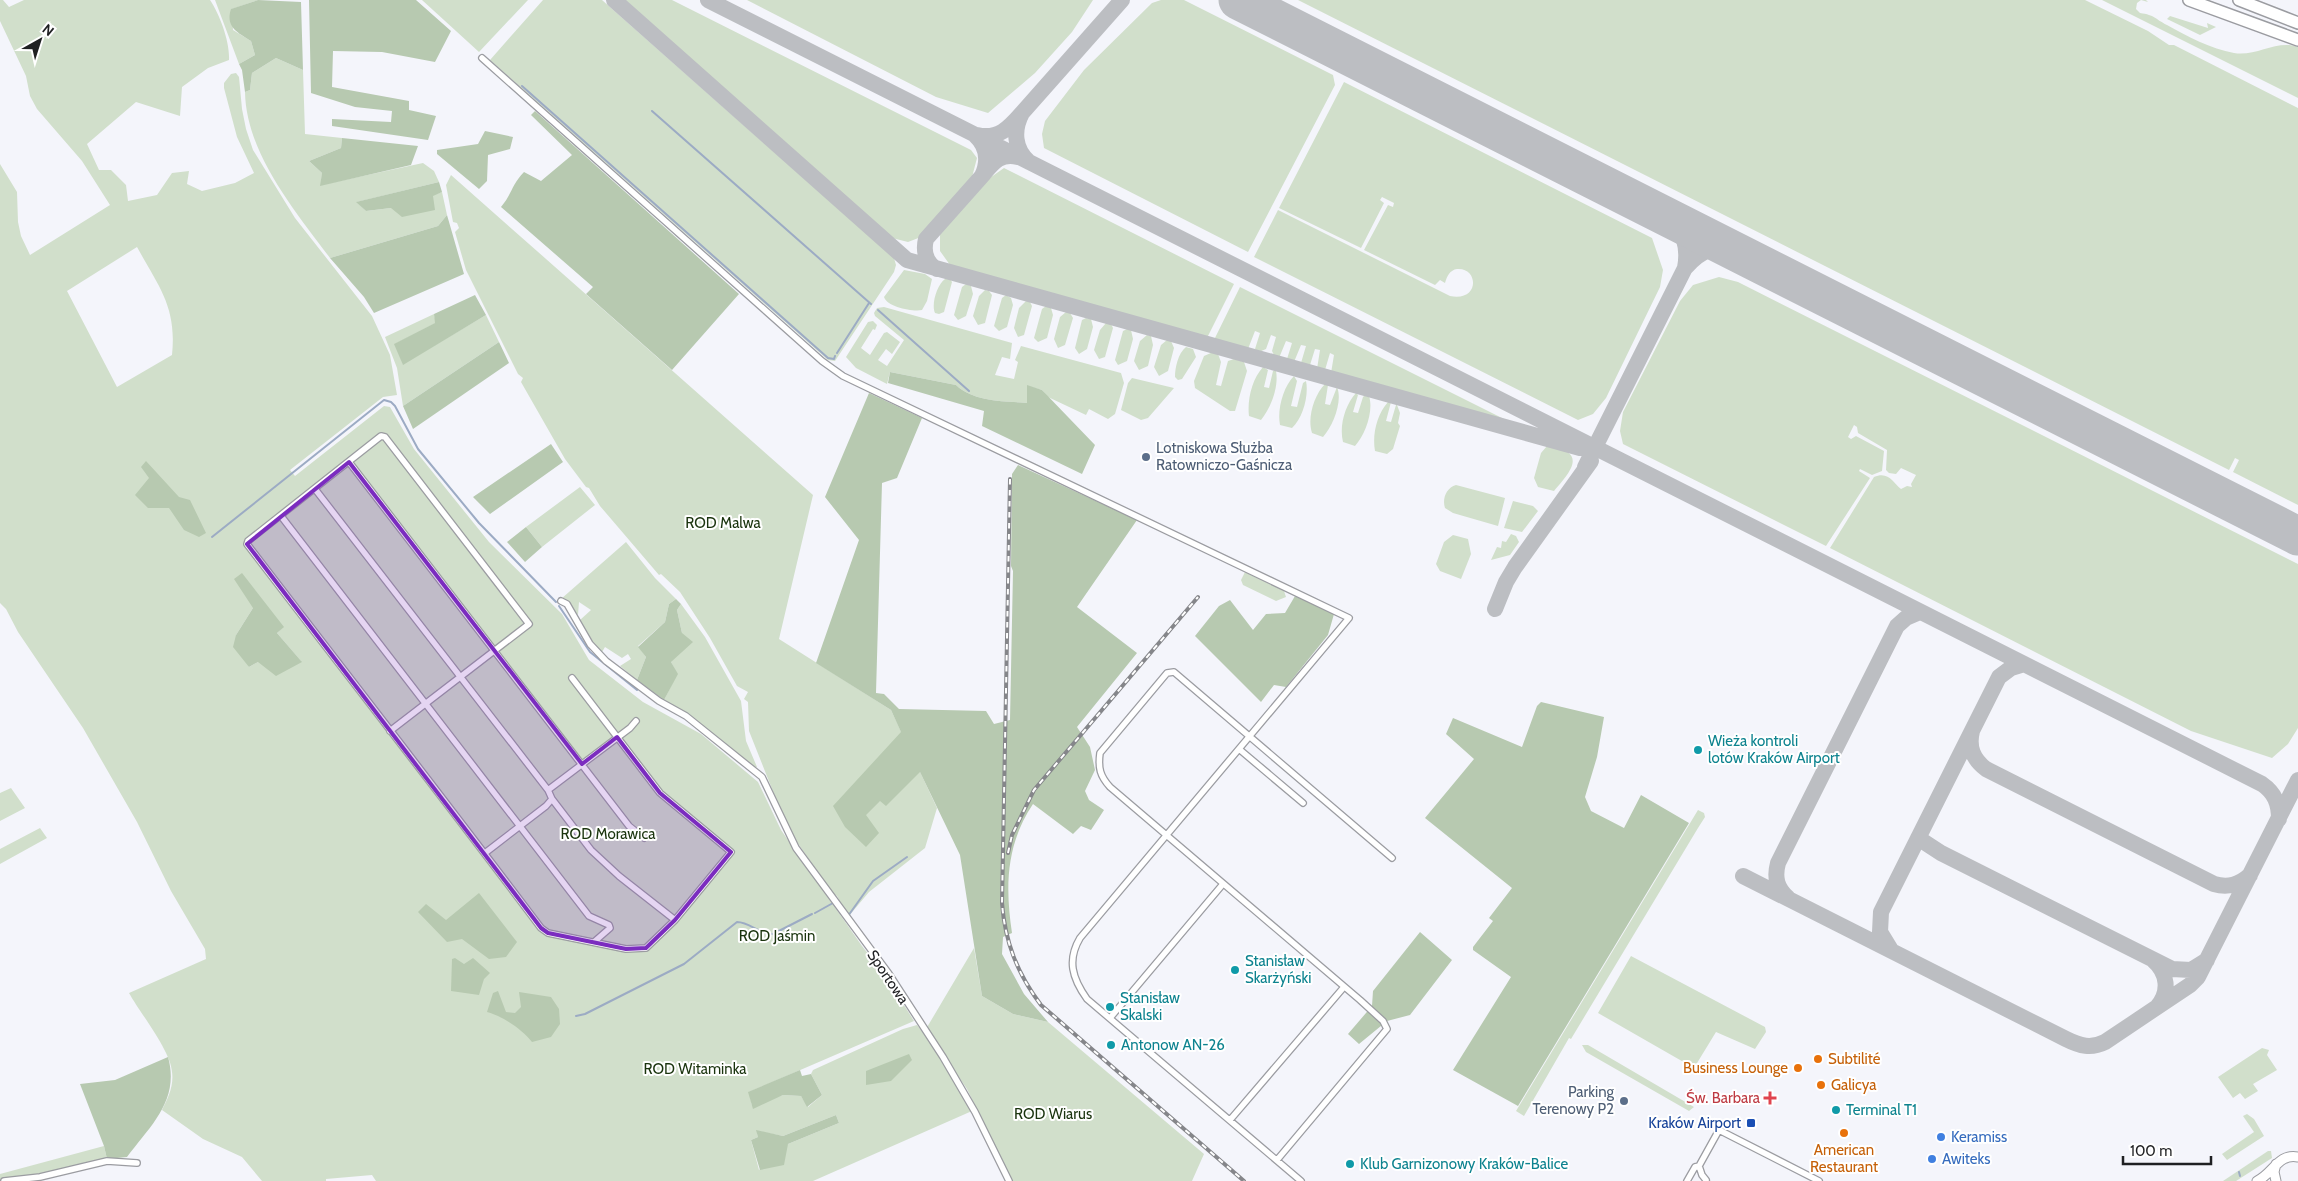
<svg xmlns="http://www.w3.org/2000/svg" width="2298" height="1181" viewBox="0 0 2298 1181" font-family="Cabin,sans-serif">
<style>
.green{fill:#d1dfcb;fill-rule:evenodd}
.forest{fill:#b7c9b0}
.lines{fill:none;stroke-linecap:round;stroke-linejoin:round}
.stream{stroke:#9cabc4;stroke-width:2}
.taxiway{stroke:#bcbec2;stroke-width:16}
.runway{stroke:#bcbec2;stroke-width:39}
.minor-casing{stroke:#9b9ca1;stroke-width:8}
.secondary-casing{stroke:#9b9ca1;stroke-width:11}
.motorway-casing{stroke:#9b9ca1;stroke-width:14}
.minor{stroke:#fff;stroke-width:5.5}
.secondary{stroke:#fff;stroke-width:9}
.motorway{stroke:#fff;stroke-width:11}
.rail-casing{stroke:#85868a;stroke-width:4}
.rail{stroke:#fff;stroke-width:2;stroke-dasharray:5.5;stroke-linecap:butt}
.marked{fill:#7b2cbf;fill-opacity:0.2;stroke:#7b2cbf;stroke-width:4;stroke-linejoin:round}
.service-dot{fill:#5c6f8a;stroke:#fff;stroke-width:2}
.culture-dot{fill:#0f9aa8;stroke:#fff;stroke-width:2}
.food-dot{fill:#e8710a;stroke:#fff;stroke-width:2}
.health-dot{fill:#e0444e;stroke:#fff;stroke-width:2}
.transit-dot{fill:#1a4fb4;stroke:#fff;stroke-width:2}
.shop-dot{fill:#3f7fe0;stroke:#fff;stroke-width:2}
.labels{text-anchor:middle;stroke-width:4;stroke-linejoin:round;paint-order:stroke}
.service-label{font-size:15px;fill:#4e5e75;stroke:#fff;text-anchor:start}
.park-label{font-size:15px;fill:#1a340e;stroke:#fff}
.culture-label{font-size:15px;fill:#0d838f;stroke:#fff;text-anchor:start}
.street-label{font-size:15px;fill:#1f2022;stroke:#fff}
.food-label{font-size:15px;fill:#c56008;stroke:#fff;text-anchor:start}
.health-label{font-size:15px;fill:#be3a42;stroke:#fff;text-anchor:end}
.transit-label{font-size:15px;fill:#164399;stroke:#fff;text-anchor:end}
.shop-label{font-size:15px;fill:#366cbe;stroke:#fff;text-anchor:start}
</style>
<rect width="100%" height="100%" fill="#f4f5fb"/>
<!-- green -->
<path class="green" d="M0,0h3l6,7 15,-7h186c10,15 20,42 19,60l-21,8 -26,19 -2,29 -44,-14 -49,42 12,26h12l15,15 2,16 29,-6 15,-22 17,-2 -2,13 15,7 33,-8 19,-10 -17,-36 -13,-49v-5l7,-9 5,-1 3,4 3,32 4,20 7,21 42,68 77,98 18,39 7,40 -14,2 -93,73 5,6 89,-70 6,1 24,42 75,93 73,72 27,46 54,42 58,32 57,48 23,48 81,116 26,33 -2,4 5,2 6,12h2l15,24 -165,71 3,13 31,-10 18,1 7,11 14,-12 -11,-21 2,-4 90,-41 14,-4 13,16 42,70 -159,70h-437l-4,-6 -46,4v2h-64l-20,-24 -39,-18 -41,-29c6,-12 12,-24 10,-38 -1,-21 -32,-59 -43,-79l77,-34 -1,-10 -34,-58 -34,-69 -54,-94 -65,-96 -12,-23 -6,-6v-439l17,28 1,30 3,14 9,19 80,-50 -28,-44 -45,-52 -7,-13 -4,-20 -26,-55zM137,247c22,40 40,60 35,108l-55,32 -50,-96zM253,608l30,19 -6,6 24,28 -43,1 -9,5 -13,-32zM836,1115l3,8 -51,21 -29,26 -8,-30 7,-3 -1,-6 26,5z
M215,0h43l-26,9 1,21 18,11 4,14 -16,9z
M422,0h106l-49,52z
M543,0h59l292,258 2,7 -2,7 -59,89 -7,-1 -338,-300z
M625,0h47l299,150 6,8 -6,23 -50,56 -13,5 -16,-4z
M747,0h346l-21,32 -37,41 -47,40 -52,-16z
M1161,0h23l149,75 2,10 -87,167 -204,-104 -2,-14 3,-13 39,-51 68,-67z
M1298,0h787l63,31 21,14h5l124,63v397l-65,-33 6,-12 -4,-2 -6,12z
M2102,0h44l2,2 -7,-2 -4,3 -1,6 4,4c15,2 15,6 27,12 20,11 44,24 67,28 22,4 43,-14 64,-6v51z
M2170,16l38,12 -1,-5 9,4 -16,8 -33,-16z
M276,58l27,12 2,64 37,4 -1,10 -32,13 13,12 -1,12 102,-22 11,8 5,11 -82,20 9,9 25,-3 51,-16 5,23 -9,11 -108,32c-35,-47 -84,-105 -85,-166l5,-2 2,-17z
M1344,82l308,156 11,32 -3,17 -54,111 -13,16 -15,6 -324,-163 24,-47 172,86c30,6 29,-29 7,-27 -7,1 -10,7 -12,14l-5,-3 -5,5 -71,-35 24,-45 5,2 1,-4 -12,-6 -2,3 4,3 -23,45 -82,-40z
M1004,168l230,116 -27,54 -257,-73 -10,-14v-19l44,-50z
M451,175l362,320 -34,144 112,71 46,98 -12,40 -56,44 -21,25 -11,-21 -5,-3 -44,-64 -39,-98 -1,-29 -4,-3 4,-7 -11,-6 -27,-48 -30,-46 -19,-18 -2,1 -59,-69 -11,-18 -3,-1 -21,-28 -44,-77 2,-4 -5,-4 -52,-104 -11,-38 4,-4 -2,-5 -4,-1 -7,-37z
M904,270l21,4 7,5 -5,22 -5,9c-9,2 -35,-3 -38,-13z
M1719,277l19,5 560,282v164l-10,16 -16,14 -81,-27 -361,-183 44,-71c15,-6 19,6 27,12l6,-3 5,1 -1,-3 5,-9 -15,-7 -5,6 -7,-1 -3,-3 1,-20 -29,-17 -1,-6 -3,-2 -6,12 3,2 5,-3 28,15 -2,20 -10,4 -12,-6 -1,2 11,7 -44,68 -203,-102 -3,-13 3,-19 57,-111 13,-16z
M945,279h5l2,3 -8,30 -5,2 -4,-1c-4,-9 2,-28 10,-34z
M966,284l5,2 2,8 -7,22 -8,4 -4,-5 8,-28z
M1240,287l274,137 -183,-51 3,-18 -4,-2 -5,17 -8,-1 3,-19 -5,-1 -5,16h-7l-2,-2 5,-17 -5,-1 -7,17 -7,-3 5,-16 -6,-2 -7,17 -4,-1 -3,-6 4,-14 -5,-2 -5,14 -7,3 -4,-3 5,-16 -5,-2 -7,18 -34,-9z
M985,290l4,1 3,4 -7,28 -7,2 -5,-9 6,-20z
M1006,295l5,3 2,7 -6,22 -8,4 -5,-5 8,-28z
M1026,301l4,1 2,4 -8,29 -6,2 -4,-9 5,-20z
M1046,306l5,2 2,7 -6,23 -9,4 -4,-4 8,-29z
M884,307l128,36 -2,16 -8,-2 -7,18 19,4 4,-17 -3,-2 6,-14 100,27 3,10 -9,31 -7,5 -19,-10 -3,6 -38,-18 -6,-7 -15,-4v17c-23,-2 -53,-1 -71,-18l-66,-13 -3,12 -31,-16 -10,-11 22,-35 5,-1 4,4 -2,5 -2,-1 -12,19 9,7 14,-22 3,-1 13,10 -8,12 -6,-5 -8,11 9,6 17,-26 -29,-24 -1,-3 3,-5z
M1066,312l4,1 3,5 -8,27 -7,3 -4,-9 6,-22z
M434,314l2,9 -41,21 8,20 83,-49 13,27 -96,64 -6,-38 -12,-31z
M1086,318l5,1 2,8 -6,22 -8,5 -4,-6 7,-28z
M1106,323l5,1 2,4 -8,29 -6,2 -5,-9 6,-20z
M1127,329l4,1 2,9 -6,22 -9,4 -3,-5 8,-29z
M1147,335l4,1 2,9 -5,21 -9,4 -5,-9 6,-20z
M1167,340l4,1 3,7 -6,23 -9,5 -5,-9 7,-22z
M1186,347l7,2 3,8 -14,22 -4,1 -3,-3c0,-9 3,-24 11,-30z
M1213,352l5,2 3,8 -5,23 5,1 7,-25 6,-2 10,3 3,9 -12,40h-5l-35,-23 -1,-7 10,-25z
M1263,367l5,3 -4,17 5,1 4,-17h3c3,15 -5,37 -15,49l-12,-4c-2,-16 3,-37 14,-49z
M1294,376l3,5 -6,25 6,1 6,-24 3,-2c3,14 -3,37 -14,47l-12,-3c-3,-15 3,-38 14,-49z
M1132,378l42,10 -26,30 -7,2 -20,-10 7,-27z
M1325,384l3,1 -3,19 5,1 7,-18c6,14 -4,39 -14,50l-11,-4c-5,-15 2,-38 13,-49z
M1356,393l2,2 -5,17 5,1 5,-16 2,-2 4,1c5,15 -4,39 -14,50l-12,-4c-4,-16 2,-37 13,-49z
M1388,402h3l-5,19 5,1 5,-17h1l3,8 -2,10 2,3 -7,23 -6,5 -12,-3c-3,-16 2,-37 13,-49z
M1547,446c6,2 14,2 20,6 16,9 -6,30 -13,39l-16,-4 -4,-9 7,-25z
M1456,485l49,13 -7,28 -45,-13 -8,-5c-3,-9 1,-20 11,-23z
M580,487l15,18 -53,42 -16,-20z
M1513,501l20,5 5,5 -16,21 -18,-4z
M1511,534l5,2 3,6 -9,13 -19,5 6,-13 4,1 1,-7 4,1z
M1453,535l15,4 3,15 -10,25 -21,-8 -4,-7 8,-22z
M626,542l29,36 21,21 -7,5 -4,18 -27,24 8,11 -9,23 -17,-14 11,-7 -3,-5 -6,4 -17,-11 -3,5 -8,-8 -14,-24 11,-10 -12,-8 -1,13 -11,-13 -6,-3z
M1245,572l39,19 2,6 -10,4 -33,-16 -2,-5z
M681,604l24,33 36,64 5,40 11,26 -5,2 -88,-69 13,-26 -6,-12 11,-29 -5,-23z
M11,788l14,20 -25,13v-28z
M1698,810l6,3 1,4 -7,11 -127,211 -2,-1 -45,78 -8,-5z
M40,828l7,10 -47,26v-15z
M974,948l8,48 31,18 35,8 156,132 -12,27h-180l-45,-92 -41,-60z
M1631,956l134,71 1,5 -11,17 -39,-17 -22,36 -96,-55z
M1582,1045h6l106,62 -5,4 -103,-59z
M2262,1048l7,2 -2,5 10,15 -24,14 5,7 -13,8 -5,-6 -7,5 -15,-21z
M2247,1114l7,5 10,17 -37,24 -5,-6 32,-22 -11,-16z
M104,1146l3,13 -71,16 -36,5v-6z
M2268,1151h3l1,7 -36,23h-13z"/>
<!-- forest -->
<path class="forest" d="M258,0l43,2 2,68 -27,-12 -24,15 -2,17 -5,2 -3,-22 -3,-6 16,-9 -4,-14c-13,-8 -26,-14 -20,-32z
M309,0h107l35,31 -16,31 -53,-10 -49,-1 -1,36 77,14v9l27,6 -8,24 -96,-14v-7l59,3 1,-11 -37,-4 -44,-14z
M535,111l204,183 -67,76 -86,-76 7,-7 -92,-80c11,-13 11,-23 23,-35l17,9 31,-26 -41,-40z
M485,131l28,6 -3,12 -22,6 -1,26 -8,8 -42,-35v-4l41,-6z
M342,138l76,8 -7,19 -91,21 2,-13 -13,-12 32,-13z
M439,182l3,10 -9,4 2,14 -33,7 -11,-9 -25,3 -10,-9z
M447,215l17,59 -90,39 -10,-16 -34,-39 108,-32z
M475,295l11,20 -83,50 -9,-21 41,-21 -1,-9z
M499,342l10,21 -96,66 -10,-23z
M890,372l66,13c18,17 48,16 71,18v-18l15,5 53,55 -13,29 -100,-48 2,-15 -96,-28z
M869,393l53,25 -25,60 -15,5 -6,210 8,1 15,15 87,2 8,13 16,-4 3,-149 -2,-5 1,-92 6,-9 119,55 -60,87 60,46 -60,74 13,20 5,23 -10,21 4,9 15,10 -13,20 -10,-4 -8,8 -40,-30c-27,40 -28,83 -21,129l-9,4 -1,17 22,40 24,28 -35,-8 -31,-18 -22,-141 -40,-83 -34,34 -6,-5 -14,14 13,18 -13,14 -21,-20 -12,-21 68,-74 -10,-22 -75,-47 43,-123 -34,-43z
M551,444l12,18 -73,52 -17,-17z
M146,461l33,36 11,3 16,33 -7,4 -15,-7 -15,-22h-21l-13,-13 14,-17 -8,-11z
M526,527l16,20 -17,15 -18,-20z
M242,573l42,54 -7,6 25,29 -26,14 -18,-14 -9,5 -16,-20 3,-12 17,-27 -19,-29z
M1295,596l39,18 -6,21 -42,52 -12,-2 -13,17 -66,-66 24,-30 11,-6 23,30 13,-16 19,-1z
M676,599l5,5 -4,6 5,23 11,9 -22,20 7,12 -14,26 -27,-20 9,-23 -8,-10 27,-25 4,-18z
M1541,702l63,15 -7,40 -12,40 6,14 33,17 17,-33 48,28 -171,283 -65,-36 58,-93 -38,-27v-3l20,-26 -4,-3 23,-30 -87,-70 49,-59 -28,-25 7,-16 69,29 15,-41z
M479,893l38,49 -11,15 -17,2 -27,-20 -15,3 -29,-30 8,-8 20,16z
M1420,932l32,28 -42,55 -23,6 -28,23 -11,-10 24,-28 1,-15z
M455,958l9,6 9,-6 17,15 -6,6 -5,16 -28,-4 1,-32z
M498,991l8,21 9,1 6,-6 -2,-15 32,5 8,12 1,15 -9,13 -19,5c-10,-13 -30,-26 -45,-30l6,-19z
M909,1054l3,6 -21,21 -25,4v-14z
M168,1057c12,43 -17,68 -41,100l-20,2 -3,-13 -24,-62 35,-4z
M800,1070l2,6 9,-2 11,21 -15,12 -6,-11 -18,-1 -30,14 -5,-17z
M836,1115l3,8 -51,21 -4,21 -24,5 -9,-30 7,-3 -2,-7 27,6z"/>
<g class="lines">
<!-- stream -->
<path class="stream" d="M522,86l306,272 6,1 1,-3
M652,111l219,193
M878,310l91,81
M837,353l32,-50
M212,537l172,-137 7,2 4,4 23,43 61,74 77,79
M559,606l31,46 47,38
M815,913l18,-10 13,17
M848,916l25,-35 34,-24
M576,1016l9,-2 99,-50 53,-42c13,0 23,13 36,12l39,-20
M2239,1172l1,4"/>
<!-- taxiway -->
<path class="taxiway" d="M614,0l293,260 673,188
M708,0l1554,784c13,9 17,20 17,35
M1022,113l100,-113
M975,135c12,11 14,26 7,41 10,-12 18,-24 36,-19
M977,135c21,5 32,-7 45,-22 -9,17 -8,36 7,49
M1668,217c16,16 21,29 17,51
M937,269c-11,-6 -14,-18 -11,-30l56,-63
M1585,467l100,-199c20,-22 30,-22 57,-13
M1495,609l11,-27 9,-15 76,-106
M1972,731c-4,16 1,28 14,38l228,115c14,4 25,1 36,-9
M1918,838l23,15 231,116 19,1 16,-10
M1743,876l323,163c14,7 25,10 39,3l85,-57 8,-8 100,-197
M1788,898c-11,-10 -14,-20 -10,-35l119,-237 9,-8 14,-6
M1891,950l-11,-18 1,-20 118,-235 12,-9 13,-4
M2153,960c15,13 17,32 4,47"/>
<!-- runway -->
<path class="runway" d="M1238,0l1060,536"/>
<defs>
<path id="minor" d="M482,58l340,303 21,15 506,242 -269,320c-13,22 -8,40 7,61l214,182
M349,462l280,364 15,12
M315,489l233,301
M281,516l308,400 20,9 1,3 -16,14
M561,601l6,3 23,40 16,17 53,40 27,15 76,61 34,71 93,126 54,83 32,55 34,69
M390,731l139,-107 -144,-187 -4,-1 -133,105 -1,3c98,128 197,255 294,384l7,5 78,16 20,-1 29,-28 56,-68 -71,-59 -88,-115
M1239,749l64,54
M552,799l39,51 28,26 56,44
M485,853l61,-47 6,-7 -4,-9 82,-62 6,-7
M1110,1018l113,-134
M1230,1120l114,-133
M1277,1160l110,-131 -4,-8 -23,-21 -250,-213c-10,-11 -12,-19 -10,-34l67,-80 7,-1 218,186
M1699,1166l3,9 4,5
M4,1181l36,-4 67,-16 30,2
M1687,1181l8,-14 4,-1 20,-36 100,51"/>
<path id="secondary" d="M2257,1181c16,-7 21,-28 41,-24
M2276,1181l-2,-9 2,-8"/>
<path id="motorway" d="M2189,0l109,40
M2239,0l59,23"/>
</defs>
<!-- minor casing -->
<use href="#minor" class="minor-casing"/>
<!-- secondary casing -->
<use href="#secondary" class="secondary-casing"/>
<!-- motorway casing -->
<use href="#motorway" class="motorway-casing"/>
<!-- minor -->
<use href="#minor" class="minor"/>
<!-- secondary -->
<use href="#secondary" class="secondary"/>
<!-- motorway -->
<use href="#motorway" class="motorway"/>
<defs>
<path id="rail" d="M1010,479l-8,424c3,39 15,70 39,102l203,176
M1008,853l4,-18 22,-45 164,-193"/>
</defs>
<!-- rail casing -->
<use href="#rail" class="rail-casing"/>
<!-- rail -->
<use href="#rail" class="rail"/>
</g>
<!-- marked area -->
<path class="marked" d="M349,462l233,302 35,-27 43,56 71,59 -56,68 -29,28 -20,1 -78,-16 -7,-5 -294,-384z"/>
<!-- markers -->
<g class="service-dot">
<circle cx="1146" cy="457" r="5"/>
<circle cx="1624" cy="1101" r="5"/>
</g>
<g class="culture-dot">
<circle cx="1698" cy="750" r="5"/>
<circle cx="1235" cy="970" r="5"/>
<circle cx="1110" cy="1007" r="5"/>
<circle cx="1111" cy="1045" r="5"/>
<circle cx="1836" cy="1110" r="5"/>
<circle cx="1350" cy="1164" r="5"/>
</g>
<g class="food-dot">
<circle cx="1818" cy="1059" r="5"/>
<circle cx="1798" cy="1068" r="5"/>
<circle cx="1821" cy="1085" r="5"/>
<circle cx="1844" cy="1133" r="5"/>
</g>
<path class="health-dot" d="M1767.5 1090.5h5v5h5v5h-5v5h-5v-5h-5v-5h5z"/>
<rect class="transit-dot" x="1746" y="1118" width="10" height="10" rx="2.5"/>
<g class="shop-dot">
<circle cx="1941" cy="1137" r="5"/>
<circle cx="1932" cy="1159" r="5"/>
</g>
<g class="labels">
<!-- service labels -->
<g class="service-label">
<text x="1156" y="453">Lotniskowa Służba<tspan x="1156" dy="17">Ratowniczo-Gaśnicza</tspan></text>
<text x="1614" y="1097" text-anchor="end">Parking<tspan x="1614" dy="17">Terenowy P2</tspan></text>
</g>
<!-- park labels -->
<g class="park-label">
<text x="723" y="528">ROD Malwa</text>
<text x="608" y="839">ROD Morawica</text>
<text x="777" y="941">ROD Jaśmin</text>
<text x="695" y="1074">ROD Witaminka</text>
<text x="1053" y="1119">ROD Wiarus</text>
</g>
<!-- culture labels -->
<g class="culture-label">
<text x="1708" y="746">Wieża kontroli<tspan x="1708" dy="17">lotów Kraków Airport</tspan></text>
<text x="1245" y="966">Stanisław<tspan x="1245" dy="17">Skarżyński</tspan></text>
<text x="1120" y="1003">Stanisław<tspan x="1120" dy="17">Skalski</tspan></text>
<text x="1121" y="1050">Antonow AN-26</text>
<text x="1846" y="1115">Terminal T1</text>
<text x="1360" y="1169">Klub Garnizonowy Kraków-Balice</text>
</g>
<!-- street labels -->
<g class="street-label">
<text transform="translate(888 977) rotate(56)" y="5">Sportowa</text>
</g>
<!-- food labels -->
<g class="food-label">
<text x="1828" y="1064">Subtilité</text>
<text x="1788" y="1073" text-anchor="end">Business Lounge</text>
<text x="1831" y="1090">Galicya</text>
<text x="1844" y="1155" text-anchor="middle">American<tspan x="1844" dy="17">Restaurant</tspan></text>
</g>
<!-- health labels -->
<g class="health-label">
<text x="1760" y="1103">Św. Barbara</text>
</g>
<!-- transit labels -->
<g class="transit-label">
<text x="1741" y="1128">Kraków Airport</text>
</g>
<!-- shop labels -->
<g class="shop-label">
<text x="1951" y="1142">Keramiss</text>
<text x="1942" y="1164">Awiteks</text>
</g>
</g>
<!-- north arrow -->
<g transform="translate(40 40) rotate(39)" stroke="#ffffff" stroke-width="4" paint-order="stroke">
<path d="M0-4L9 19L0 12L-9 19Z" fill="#1f2022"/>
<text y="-8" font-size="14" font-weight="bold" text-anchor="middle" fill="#1f2022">N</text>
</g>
<!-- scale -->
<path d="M2123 1156v8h88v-8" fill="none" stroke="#1f2022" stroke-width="2.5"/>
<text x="2130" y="1156" font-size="15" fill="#1f2022" stroke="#ffffff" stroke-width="4" paint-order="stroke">100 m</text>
</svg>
